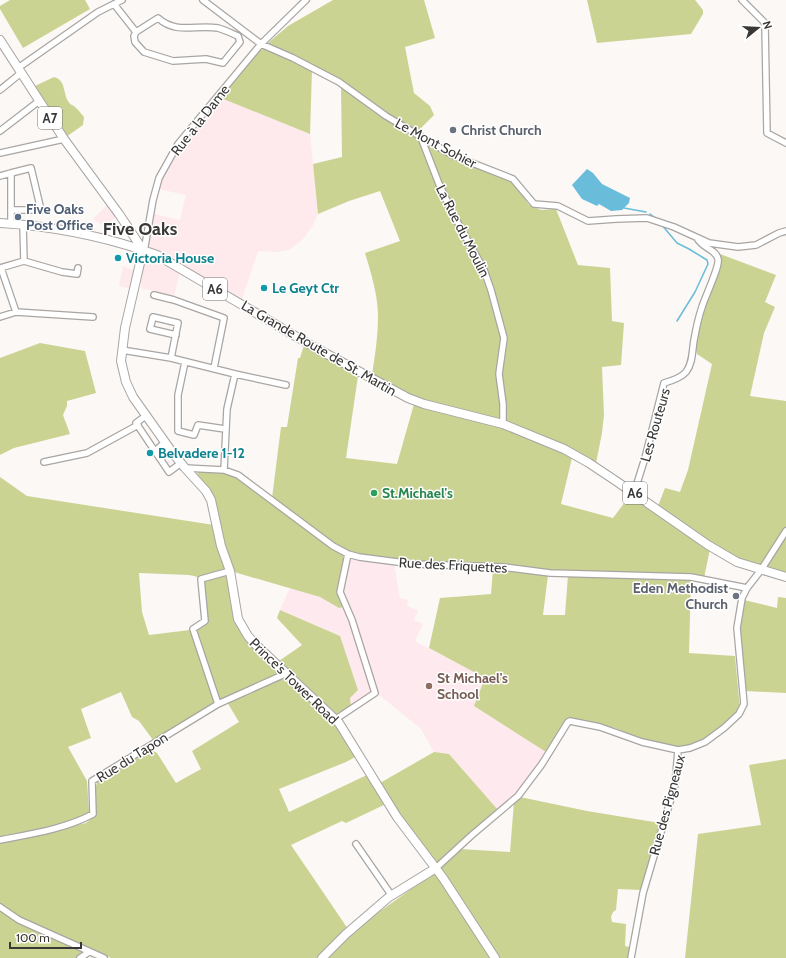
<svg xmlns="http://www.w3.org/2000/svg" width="786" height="958" viewBox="0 0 786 958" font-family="Cabin,sans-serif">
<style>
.commercial{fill:#fee9ed}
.education{fill:#fee9ee}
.green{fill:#cbd393}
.water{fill:#69bcda}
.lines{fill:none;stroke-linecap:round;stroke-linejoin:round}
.stream{stroke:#69bcda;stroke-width:1.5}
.street-casing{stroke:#a8a5a3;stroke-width:8}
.secondary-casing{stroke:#a8a5a3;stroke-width:10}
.primary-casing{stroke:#a8a5a3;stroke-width:10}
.street{stroke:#fff;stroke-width:5.5}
.secondary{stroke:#fff;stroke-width:8}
.primary{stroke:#fff;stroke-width:8}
.worship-dot{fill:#6b7280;stroke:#fff;stroke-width:1.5}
.service-dot{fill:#5c6f8a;stroke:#fff;stroke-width:1.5}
.culture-dot{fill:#0f9aa8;stroke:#fff;stroke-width:1.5}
.leisure-dot{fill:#2e9e5b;stroke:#fff;stroke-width:1.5}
.education-dot{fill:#8d6e63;stroke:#fff;stroke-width:1.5}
.labels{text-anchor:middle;stroke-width:3;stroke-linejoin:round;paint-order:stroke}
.shield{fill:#fff;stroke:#757473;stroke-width:1}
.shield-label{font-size:13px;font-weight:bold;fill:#3a3837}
.street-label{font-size:14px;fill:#3a3837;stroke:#fff}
.worship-label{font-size:14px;font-weight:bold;fill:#5b616d;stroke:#fff;text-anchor:start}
.service-label{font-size:14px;font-weight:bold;fill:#4e5e75;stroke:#fff;text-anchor:start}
.culture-label{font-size:14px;font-weight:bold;fill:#0d838f;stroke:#fff;text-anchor:start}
.leisure-label{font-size:14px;font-weight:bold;fill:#27864d;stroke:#fff;text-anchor:start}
.education-label{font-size:14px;font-weight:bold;fill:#785e54;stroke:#fff;text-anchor:start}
.district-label{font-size:18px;font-weight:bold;fill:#3a3837;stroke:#fff}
</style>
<rect width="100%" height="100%" fill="#fcf8f6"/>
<!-- commercial -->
<path class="commercial" d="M221,98l89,36 8,80 -6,13 -10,13 -13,10 -13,2 -18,-1 -16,48 -72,-41 -19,-9 -3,-5 6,-30 26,6 6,-25 -28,-6 5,-13 16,-28z
M108,204l9,11 -11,12 -13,-8z
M147,257l9,2 24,13 -6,24 -33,-8 1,-5 -4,-1 6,-23z
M123,266l12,5 -3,18 -13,-3z"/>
<!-- education -->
<path class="education" d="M349,559l45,5 6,34 8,2 -1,6 11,5 -4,9 9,4 -8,17 70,37 -11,28 72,46 -28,41 -20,17 -49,-56 -15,-2 -13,-23 -43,-35 -24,-74 -12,-28z
M290,588l30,9 19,11 5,-1 7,18 22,66 -22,15 -11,-70 -60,-26z"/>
<!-- green -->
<path class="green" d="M10,0h75l5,9 -67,39 -23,-39v-3z
M333,0h91l11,38 -30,9 9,46 16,13 4,9 -16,16 -34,-18 -44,-33 -40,-22 -32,-15 20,-17z
M587,0h108l8,10v4l-12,20 -94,9z
M264,49l48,21 -2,64 -89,-36 39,-48z
M54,77c12,3 9,16 14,24 2,4 5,4 7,6 4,3 6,7 9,10l-1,8 -17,12 -32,-48 1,-3z
M341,87l43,30 34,19 25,64 39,71 7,19 12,46 -3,38v17l4,16 -2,12 -81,-18 -47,-26c3,-19 6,-39 6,-59 0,-21 -7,-43 -13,-63l35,-12 -20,-50 -31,10 -31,13 -5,-50 29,-7z
M425,142l40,22 40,14 9,5 15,22 12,5 15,-1 22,56 32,3 2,53 12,2 -3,42 -19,2 2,48 -2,18 -6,30 -88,-39 -2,-4 -4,-52 5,-32 -15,-52 -7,-18 -35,-64 -14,-28z
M720,254l56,21 -11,27 10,5 -11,26 -14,63 36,5v126l-25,41 -31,-13 -72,-49 7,-18 15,4 8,-22 24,-106 -15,-10 -2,-8 8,-37 18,-45z
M40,343l45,8 11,42 -29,8v5l-4,9 7,19 -56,14 -14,7v-97z
M304,345l54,31 -12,82 51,6 17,-60 88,23 61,26 9,5 -11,46 52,14 18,-24 79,55 -6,29 -141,-6 -39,-4 -19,-4 -92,-1 -62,-9 -9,-5 -70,-51 9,-71h6l11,-69h2z
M198,472l28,1 11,5 107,78 -6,35 6,16 -5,1 -19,-11 -86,-25c-4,-12 -8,-23 -12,-35 -6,-25 -6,-43 -25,-62z
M0,477l27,19 187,29 6,29 5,14 -1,3 -6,2 -20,4 -9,-2 -50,-2 3,39 7,23 41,-5 24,72 -61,38 -14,-19 -7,-4 -11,-25 -40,17 10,29 -23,9 19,34 2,31 -5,6 -84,20z
M786,534v40l-17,-5 -2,-3z
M493,569l55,6 -5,40h22l3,-40 123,4 -2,74 46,3 5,53 -8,9 -23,19 -19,8 -11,2 -35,-7 -29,-12 -43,-9h-6l-20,33 -72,-46 11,-28 -56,-30 11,-50 51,-4z
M224,574l4,2 15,58 37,39 -60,27 -23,-71 11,-8 -5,-42z
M778,597l8,1v95l-41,-2 -6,-61 5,-30 33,8z
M280,610l60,26 18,54 -8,8 1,8 -15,8 -57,-53 23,-16 -25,-27z
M286,677l48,45 23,34 -11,6 -67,27 10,23 80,-38 17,30 -40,19 -4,-2 -51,24 57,84 -29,29h-208l-90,-40 -19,-11 -2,-3v-62l86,-19 9,-7 1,-30 2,-6 51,-32 8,5 19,30 25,-14 -9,-18 47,-29 -12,-20z
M434,752l15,2 49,56 -61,54 -39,-49 -18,-32z
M786,759v199h-101l13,-124 63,-9 -12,-60z
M520,797l67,14 73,12 -19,67 -23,-1 -2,21 -3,2 -2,5 1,5 14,2 -1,22 5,1 -1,11h-130l-58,-90 19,-19 50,3 4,-50z
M435,872l56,86h-165l32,-31z
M0,911l84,41 -7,6h-77z"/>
<!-- water -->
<path class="water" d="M587,169l6,4 9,11 28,14 -1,5 -7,7 -11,1 -12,-7 -2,2 -15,-7 -10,-14z"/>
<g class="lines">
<!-- stream -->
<path class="stream" d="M624,208l22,4
M650,214l7,5
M661,224l16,19 12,6 18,11 1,4 -13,28 -18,29"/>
<defs>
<path id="street" d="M203,0l58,44 32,14 46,24 47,34 66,39 61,24 21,25 24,2 30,15 28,-2 31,-1 27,9 35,16 29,4 18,-2 23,-12 7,-2
M742,0l22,22 1,3 2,108 19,10
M114,4l22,28
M158,18c19,17 38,6 60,10 7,2 13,5 20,8l2,6 -17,21 -17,-4 -33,2 -29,-9 -9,-10 -1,-6 2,-4z
M18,68l80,-56 24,-12
M0,90l21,-17
M0,131l39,-30
M420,135l19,49 14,30 31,56 7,20 13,48 -5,36 4,30v20
M0,153l64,-14
M0,176l11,-3
M11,224v-51l20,-5 10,42h-29
M143,250l2,-4 8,-46 6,-22 19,-34 83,-100 45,-44
M24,261l38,11 15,2 1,-6
M0,268l24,-7 -1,-36
M154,295l20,5 50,18 -10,50
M16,312l77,5
M0,317l16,-5 -15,-44
M122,350l49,8 64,16 -8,35 -3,61
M171,358l7,-35 -25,-6 -3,12 26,6
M185,362l-7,33v36l16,4 4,-10 27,4
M235,374l51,11
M147,415l-11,8 33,49 12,-9
M155,451l8,-7
M44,462l43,-9 51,-28
M185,468l39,2 14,5 95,71 15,8 11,3 54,7 90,3 47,6 141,4 56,11
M634,493l11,-35 19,-75c7,-2 17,-5 22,-11 7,-9 6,-21 8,-32 2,-11 4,-22 8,-33 3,-10 18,-41 16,-48 -2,-10 -15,-10 -21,-21
M218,704l-25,-75 12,-8 -4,-42 29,-8
M336,719l39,-26 -23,-73 -12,-28 8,-38
M0,840c31,-6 65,-11 93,-26l-1,-33 126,-77 69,-31
M356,844l36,52
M436,868l36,-33 46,-39 24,-32 26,-42 2,-1 30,6 42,15 36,8
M0,907l19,13 85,38
M80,958l9,-6
M631,958l12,-65 32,-108 3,-35 12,-2 15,-6 19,-14 15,-14 5,-10 -7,-76 5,-30 5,-10 14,-18 25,-39"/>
<path id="secondary" d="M143,250l-18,78 -4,33 5,21 7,15 39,55 13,16 21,23 5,9 10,46 9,25 8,48 10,17 8,9 83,78 58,94 46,61 52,80
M322,958l24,-24 43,-37 47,-29"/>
<path id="primary" d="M0,40l64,99 55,75 24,36
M0,223c53,3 107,14 157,32l157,92 94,51 16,6 79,20 61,25 25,14 27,18 92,64 29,17 49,15"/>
</defs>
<!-- street casing -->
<use href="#street" class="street-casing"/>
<!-- secondary casing -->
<use href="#secondary" class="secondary-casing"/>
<!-- primary casing -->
<use href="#primary" class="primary-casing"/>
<!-- street -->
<use href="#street" class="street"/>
<!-- secondary -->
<use href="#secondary" class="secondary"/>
<!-- primary -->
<use href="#primary" class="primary"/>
</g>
<!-- markers -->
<g class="worship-dot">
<circle cx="453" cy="130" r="4"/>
<circle cx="736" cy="596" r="4"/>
</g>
<circle class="service-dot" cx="18" cy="217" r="4"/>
<g class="culture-dot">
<circle cx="118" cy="258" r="4"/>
<circle cx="264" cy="288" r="4"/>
<circle cx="150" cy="453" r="4"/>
</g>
<circle class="leisure-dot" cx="374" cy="493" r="4"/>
<circle class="education-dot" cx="429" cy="686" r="4"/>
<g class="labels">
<!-- shield labels -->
<g class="shield">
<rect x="38" y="107" width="24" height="22" rx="3"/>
<rect x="203" y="278" width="24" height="22" rx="3"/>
<rect x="623" y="482" width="24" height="22" rx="3"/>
</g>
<g class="shield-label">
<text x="50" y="123">A7</text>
<text x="215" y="294">A6</text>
<text x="635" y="498">A6</text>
</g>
<!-- street labels -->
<g class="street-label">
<text transform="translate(200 120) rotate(-52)" y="5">Rue à la Dame</text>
<text transform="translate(436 143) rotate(28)" y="5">Le Mont Sohier</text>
<text transform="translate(463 231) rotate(63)" y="5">La Rue du Moulin</text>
<text transform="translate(319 348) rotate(30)" y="5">La Grande Route de St. Martin</text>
<text transform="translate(655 425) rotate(-74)" y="5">Les Routeurs</text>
<text transform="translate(453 565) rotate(3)" y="5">Rue des Friquettes</text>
<text transform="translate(294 681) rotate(44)" y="5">Prince's Tower Road</text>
<text transform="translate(132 757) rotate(-32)" y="5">Rue du Tapon</text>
<text transform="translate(667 805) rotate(-75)" y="5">Rue des Pigneaux</text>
</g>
<!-- worship labels -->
<g class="worship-label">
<text x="461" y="135">Christ Church</text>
<text x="728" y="593" text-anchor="end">Eden Methodist<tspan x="728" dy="16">Church</tspan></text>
</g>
<!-- service labels -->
<g class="service-label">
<text x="26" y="214">Five Oaks<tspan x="26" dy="16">Post Office</tspan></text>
</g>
<!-- culture labels -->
<g class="culture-label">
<text x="126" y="263">Victoria House</text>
<text x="272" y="293">Le Geyt Ctr</text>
<text x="158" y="458">Belvadere 1-12</text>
</g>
<!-- leisure labels -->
<g class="leisure-label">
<text x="382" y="498">St.Michael's</text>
</g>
<!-- education labels -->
<g class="education-label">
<text x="437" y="683">St Michael's<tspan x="437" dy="16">School</tspan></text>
</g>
<!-- district labels -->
<g class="district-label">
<text x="140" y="235">Five Oaks</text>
</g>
</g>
<!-- north arrow -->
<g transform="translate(758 28) rotate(72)" stroke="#ffffff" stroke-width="3" paint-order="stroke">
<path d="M0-3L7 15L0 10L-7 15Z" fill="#3a3837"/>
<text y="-6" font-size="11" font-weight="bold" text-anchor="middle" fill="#3a3837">N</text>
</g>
<!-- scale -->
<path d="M10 942v6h71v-6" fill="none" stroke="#3a3837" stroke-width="2"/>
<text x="16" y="942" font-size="12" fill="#3a3837" stroke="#ffffff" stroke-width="3" paint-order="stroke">100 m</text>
</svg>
